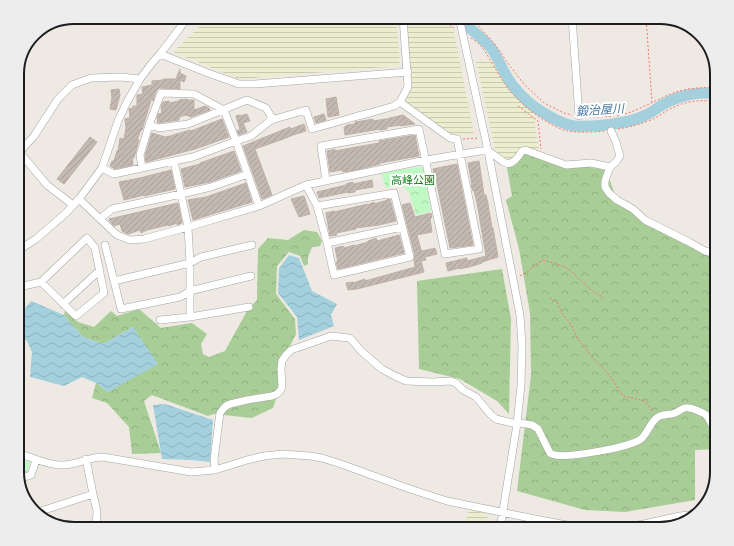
<svg xmlns="http://www.w3.org/2000/svg" width="734" height="546" viewBox="0 0 734 546" font-family="'Roboto Condensed','Noto Sans JP',sans-serif">
<style>
.farmland{fill:url(#farmland-rules)}
.forest{fill:url(#forest-crowns)}
.park{fill:url(#park-crowns)}
.water{fill:url(#water-waves)}
.lines{fill:none;stroke-linecap:round;stroke-linejoin:round}
.river{stroke:#a3d0dc;stroke-width:11}
.building{fill:url(#building-hatch);stroke:#bfb0a5}
.minor-casing{stroke:#a4a4a4;stroke-width:8}
.path{stroke:#f87669;stroke-width:1;stroke-dasharray:2 2;stroke-linecap:butt}
.minor{stroke:#fff;stroke-width:7}
.labels{text-anchor:middle;stroke-width:4;stroke-linejoin:round;paint-order:stroke}
.park-label{font-size:11px;fill:#0c7914;stroke:#fff}
.water-label{font-size:12px;font-style:italic;fill:#4777a3;stroke:#fff}
.rim{fill:none;stroke:#1d1d1d;stroke-width:2}
</style>
<defs>
<pattern id="farmland-rules" width="6" height="5" patternUnits="userSpaceOnUse"><rect width="6" height="5" fill="#ebedce"/><path d="M0 2.5h6" fill="none" stroke="#c9cbb0"/></pattern>
<pattern id="forest-crowns" width="20" height="18" patternUnits="userSpaceOnUse"><rect width="20" height="18" fill="#a8cd97"/><path d="M2 6a3 3 0 1 1 6 0M12 15a3 3 0 1 1 6 0" fill="none" stroke="#90b082"/></pattern>
<pattern id="park-crowns" width="20" height="18" patternUnits="userSpaceOnUse"><rect width="20" height="18" fill="#bff9c3"/><path d="M2 6a3 3 0 1 1 6 0M12 15a3 3 0 1 1 6 0" fill="none" stroke="#a4d5a7"/></pattern>
<pattern id="water-waves" width="16" height="10" patternUnits="userSpaceOnUse"><rect width="16" height="10" fill="#a3d0dc"/><path d="M0 5q4-4 8 0t8 0" fill="none" stroke="#8cb2bc"/></pattern>
<pattern id="building-hatch" width="6" height="6" patternUnits="userSpaceOnUse"><rect width="6" height="6" fill="#c3b9b2"/><path d="M-1 1l2-2M0 6l6-6M5 7l2-2" fill="none" stroke="#a79f99"/></pattern>
</defs>
<rect width="100%" height="100%" fill="#eeeae3"/>
<!-- farmland -->
<path class="farmland" d="M209,17h187l4,49 -161,13 -66,-27z
M405,17h32l16,11 21,106 -17,2 -7,-2 -33,-25 -13,-7 -1,-3 7,-7v-13z
M476,61h16l17,27 24,24 6,38 -2,1 -14,-4 -2,1 -4,10 -7,3h-5l-9,-8z
M469,510l16,3 6,12 -1,4h-27z
M517,523h1l42,6h-51z"/>
<!-- forest -->
<path class="forest" d="M524,153l43,16 16,-3 23,4 11,30 50,31 50,23v195l-22,1v50l-70,12 -40,-2 -68,-19 14,-116 -1,-62 -11,-64 -13,-49 6,-4 -5,-28z
M304,230l13,2 5,9 -2,5 -8,1 -4,10v7l-4,2 -4,-10 -11,-4 -12,14 -1,28 19,25 1,15 -8,16 -8,11v26l-7,21 -21,10 -38,-4 -6,2 -56,-21 -8,6 17,52 -29,1 -3,-27 -22,-24 -15,-5 4,-15 12,9 25,-65 -30,17 -20,-7 -19,-22 1,-4 13,11 16,5 17,-16 6,5 22,-7 22,19 31,-5 15,11 -6,10 2,10 6,3 16,-6 22,-40 10,-11 1,-51 10,-11 20,2z
M502,269l9,50 -2,95 -12,-13 -37,-22 -41,-10 -2,-88z"/>
<!-- park -->
<path class="park" d="M421,167l3,2 7,42 -15,4 -7,-22 -7,-8 -16,3 -5,-16z
M17,457h3l10,5 -3,12 -10,2z"/>
<!-- water -->
<path class="water" d="M289,255l10,3 13,33 25,13 -6,11 3,11 -35,14 -2,-23 -19,-24 1,-25z
M31,301l33,14 19,22 20,7 30,-17 25,37 -50,28 -12,-9 -14,-6 -18,9 -34,-9 2,-25 -5,-11 -10,-7v-16z
M165,404l48,16 -3,42 -19,-2 -29,-1 -9,-54z"/>
<g class="lines">
<!-- river -->
<path class="river" d="M454,17c13,9 26,18 37,31 9,12 13,28 23,39 8,10 19,20 30,26 7,5 22,12 31,13 20,1 53,-2 71,-11 7,-3 12,-8 18,-11 16,-9 36,-13 53,-10"/>
</g>
<!-- building -->
<path class="building" d="M180,69v4l6,3 -2,6 -4,-2v9l-21,-1 -3,3 -3,10 -1,-4 -10,33h-1l-4,10h2l-5,18h-2l1,7 -18,4 -5,-3 2,-5h2l3,-10h1l2,-13 4,1 2,-11 -1,-9 4,-1 1,-2 -1,-7 4,-1v-2h4v-11l6,-1 -1,-7 10,-2v-4l11,-1v-1h13z
M119,89l1,6 -4,15 -6,-1 2,-11 -1,-8z
M336,97l3,18 -11,2 -2,-18z
M187,99v1h7v10l11,-4 4,2 1,2 -19,7 -5,-2 -7,2v3l-21,3 -1,-5 1,-4 4,-1 -1,-6 2,-5 6,-1v2l10,-2v-1z
M247,114l3,7 -7,2 4,9 -8,3 -2,-4 3,-2 -4,-13 3,-1 1,1z
M324,114l2,6 -10,3 -2,-6z
M403,115l12,9 -15,2v-1l-13,2v2l-7,1v-1l-35,6 -1,-8 3,-1v-1l8,-1v-2l7,-1 11,-2v2l13,-2z
M222,119l7,18 -34,12 -49,13 -1,-6 7,-23 13,4 5,-1 20,-6 1,1z
M304,124l2,7 -13,4 -7,3 -31,11 17,46 -10,4 -19,-53 47,-19 1,2z
M415,135l4,21 -39,7v1l-24,6 -13,2 -1,-2 -12,2 -3,-21 8,-2v2l27,-5 17,-3v-2z
M90,137l7,5 -33,42 -7,-5z
M234,151l7,20 -31,11 -25,5 -4,-18 19,-5v-1z
M479,161l5,34h2l2,9 4,24h1l5,29 -16,5v1l-13,4 -10,2v-1l-11,3 -2,-8 21,-5v3l19,-5 -9,-53 -3,-12h-1l-2,-6h1l-4,-22z
M457,164l16,81 -23,3 -15,-73h-1l-1,-6z
M171,170l4,19 -31,7v-1l-20,5 -5,-18 21,-4z
M372,180l1,7 -18,3v2l-7,1v-1l-29,6 -2,-6 29,-7v-1l7,-2v2z
M246,183l6,19 -59,18 -5,-20 18,-3z
M304,196l6,18 -11,3 -8,-18z
M387,199h3l6,22 -17,4 -24,3 1,1 -20,4 1,2 -7,1 -4,-23 8,-2v1l34,-8v1l6,-3v2l14,-4z
M178,203l4,20 -5,2v-2l-8,3 -1,-1 -21,5 -6,3 -1,-3 -12,4 -6,-3 -2,-7 -6,2 -4,-5 -1,-2z
M410,203l5,14 16,-4 1,4 -2,2 2,13 -15,3 4,15 2,1 12,-3 2,6 -12,3 1,3 -5,1 3,11 -67,17 -9,1 -2,-7 7,-1v1l12,-4v2l50,-14 -1,-7 1,-4 -13,-51z
M399,235l5,18 -66,16 -2,-7h2l-3,-14 8,-2 1,2 10,-3v1l14,-4v-1l8,-3 1,3z"/>
<g class="lines">
<defs>
<path id="minor" d="M572,17l7,99
M160,54l48,19 31,11h16l153,-12
M149,125l12,-32 33,1 30,16 12,31 -43,16 -19,4
M17,149l30,36 26,20
M488,151l32,164 2,31 -1,39 -4,39 -17,105
M488,151c16,9 20,23 34,0l3,-1 41,15 25,-2 19,4 -5,14v6l4,6 8,7 16,9 12,11 44,22 16,9 12,3
M17,155l17,-19 24,-37 14,-14 19,-7 30,-1 19,2
M610,167l6,-5 4,-6 -4,-14 -5,-11
M102,168l12,6 60,-13 14,66 2,36v54
M142,168l-2,-13 9,-30 10,3 29,-4 59,-24 19,8 7,12
M326,180l-5,-34 98,-17 26,125 34,-5 -22,-110 -7,-1 -50,-36
M306,185l11,21 10,37 7,32 76,-18 -16,-64 -77,13
M79,199l38,36 13,5 14,-1 44,-12 71,-21 47,-21 120,-25 54,-9h8l-29,-134
M259,206l-23,-65 15,-5 20,-16 35,-10 6,19 46,-13 12,-3 24,-7 6,-4 8,-15 -5,-70
M100,219l12,-10 69,-15 30,-7 37,-13
M327,243l75,-16
M105,245l9,36 76,-18 11,-6 51,-12
M17,251l19,-12 30,-26 13,-14 23,-31 16,-47 9,-19 13,-23 12,-16 8,-9 20,-26 7,-11
M114,281l7,28 59,-12 10,-6 61,-15
M17,290l2,-3 22,-5 46,-44 8,10 9,45 -28,23 -35,-34
M63,304l37,-34
M160,320l30,-3 59,-10
M17,454c16,2 30,12 46,11 14,0 25,-8 40,-8l88,15 24,-2 32,-10 17,-4 18,-2 28,2 12,2 19,6 69,25 37,12 93,19 43,8 41,-1 20,-3 36,-8 9,-1 5,1
M86,459l7,35 4,17 -1,18
M215,470l-1,-10 5,-40 1,-7 3,-4 3,-3 4,-2 17,-4 25,-4 5,-2 3,-3 2,-4 -1,-18 1,-8 4,-6 5,-5 40,-14 18,2 3,2 9,11 21,18 13,7 11,5 26,1 19,-1 5,2 7,7 13,7 15,18 5,4 21,5 3,-1 12,2 6,4 12,24c2,1 3,2 5,2 14,3 76,-8 86,-16 7,-6 9,-17 17,-22 4,-3 12,-2 17,-4 5,-2 9,-7 14,-5 3,0 15,5 17,7 5,5 4,11 11,14
M18,479l13,-4 5,-15
M35,513l58,-19"/>
</defs>
<!-- minor casing -->
<use href="#minor" class="minor-casing"/>
<!-- path -->
<path class="path" d="M440,17l14,11
M470,17l24,26 16,23 14,18 20,19 20,10 8,2
M646,17l6,85
M471,38c3,2 7,4 9,7 10,12 16,27 25,39 11,17 43,43 63,47 12,2 25,1 37,0
M518,106l20,15 3,28
M585,117c14,0 29,0 43,-4 14,-5 27,-12 40,-18 16,-7 32,-8 49,-7
M618,129c12,-2 24,-5 35,-10 7,-3 12,-8 19,-11 14,-7 30,-9 45,-6
M463,139l15,-1
M520,276l6,-3 12,-10 5,-3 3,1 17,5 8,5 20,19 13,8
M550,298l4,2 4,4 4,10 8,9 8,16 14,18 12,12 8,10 8,13 3,4 22,5 8,11"/>
<!-- minor -->
<use href="#minor" class="minor"/>
</g>
<g class="labels">
<!-- park labels -->
<g class="park-label">
<text x="413" y="184">高峰公園</text>
</g>
<!-- water labels -->
<g class="water-label">
<text transform="translate(600 110) rotate(-4)" y="4">鍛治屋川</text>
</g>
</g>
<!-- crop -->
<path d="M0 0H734V546H0ZM74 24H660A50 50 0 0 1 710 74V472A50 50 0 0 1 660 522H74A50 50 0 0 1 24 472V74A50 50 0 0 1 74 24Z" fill="#ededed" fill-rule="evenodd"/>
<path class="rim" d="M74 24H660A50 50 0 0 1 710 74V472A50 50 0 0 1 660 522H74A50 50 0 0 1 24 472V74A50 50 0 0 1 74 24Z"/>
</svg>
